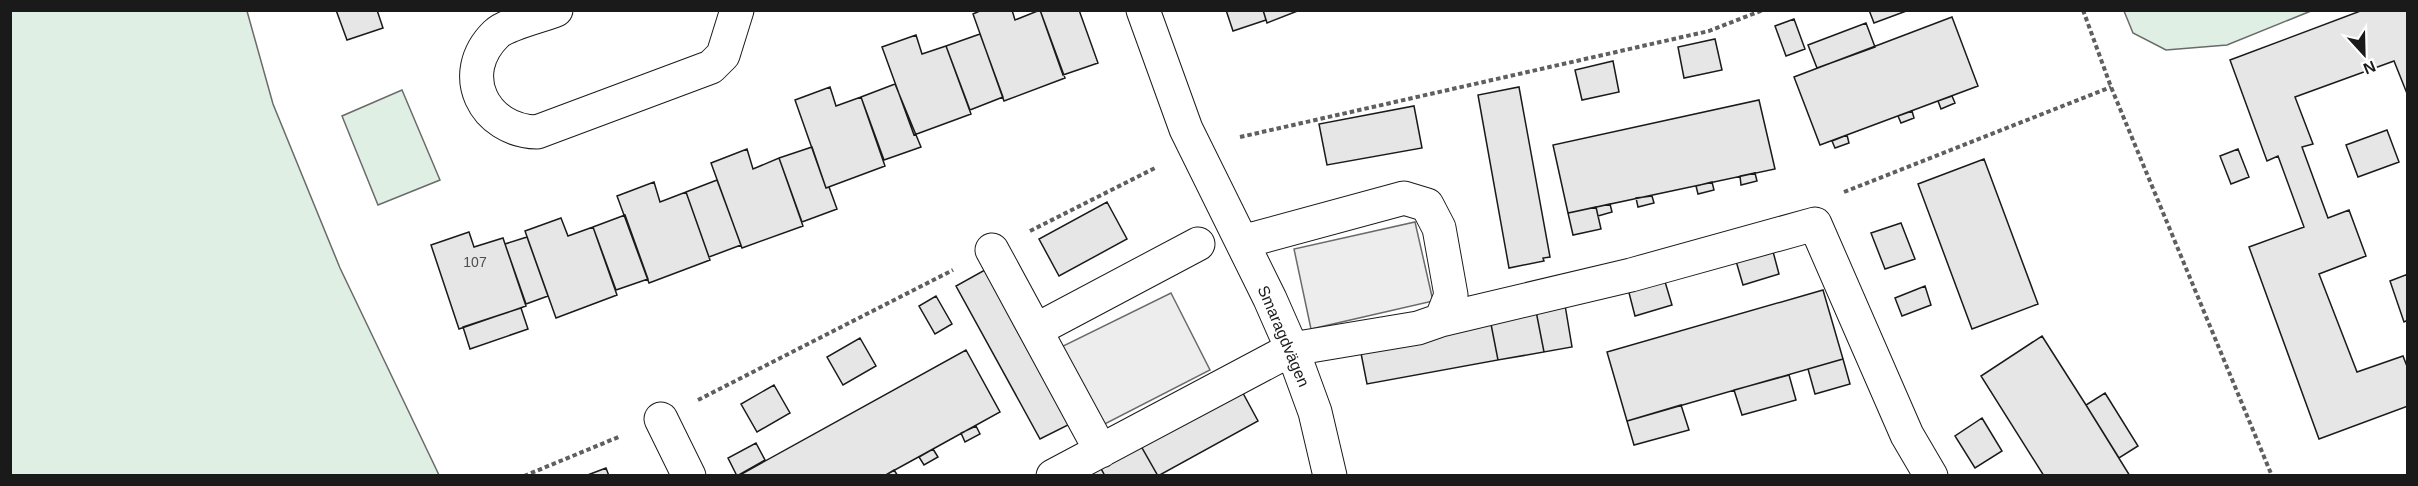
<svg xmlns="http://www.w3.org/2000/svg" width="2418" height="486" viewBox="0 0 2418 486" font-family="Arial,sans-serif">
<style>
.green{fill:#e0efe3;stroke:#6a6a6a;stroke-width:1.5}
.parking{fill:#ededed;stroke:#6a6a6a;stroke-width:1.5}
.building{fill:#e6e6e6;stroke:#1a1a1a;stroke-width:1.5}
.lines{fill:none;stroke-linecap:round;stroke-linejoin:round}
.minor-casing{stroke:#1a1a1a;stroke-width:35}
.path{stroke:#5f5f5f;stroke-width:4;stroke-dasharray:4.5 3;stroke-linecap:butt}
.minor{stroke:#fff;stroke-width:33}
.labels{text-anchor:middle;stroke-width:4.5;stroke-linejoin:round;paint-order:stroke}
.number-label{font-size:14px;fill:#4d4d4d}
.street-label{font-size:16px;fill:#1a1a1a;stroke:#fff}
</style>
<rect width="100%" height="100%" fill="#fff"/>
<!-- green -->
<path class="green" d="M10,11h237l26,93 67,164 99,207h-428z
M2124,11h187l-84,34 -61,5 -33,-17z
M402,90l38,90 -62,25 -36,-89z"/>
<!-- parking -->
<path class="parking" d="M1415,222l18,79 -122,28 -17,-80z
M1171,293l39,77 -115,59 -40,-79z"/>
<!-- building -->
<path class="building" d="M336,10h41l6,18 -36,12z
M982,10h30l3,10 25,-10 25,68 -61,23 -31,-87z
M1040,10h39l19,53 -35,12z
M1226,10h37l3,10 -33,11z
M1263,10h37l-33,13z
M1869,10h40l-35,13z
M2363,10h45v86l-14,-35 -99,36 18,47 -11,3 26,71 21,-8 17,46 -47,18 38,98 46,-16 5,13v37l-89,33 -70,-192 55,-20 -26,-71 -11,5 -37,-101z
M1952,17l26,69 -158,59 -26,-68z
M1794,19l11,30 -19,7 -11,-30z
M1866,23l9,24 -58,21 -9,-23z
M980,34l23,63 -33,13 -24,-64z
M916,35l6,19 24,-8 25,68 -57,21 -32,-88z
M1715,39l7,31 -38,8 -6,-31z
M1613,61l6,31 -37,8 -7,-30z
M895,84l26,63 -37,13 -23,-63z
M830,87l6,19 25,-9 24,69 -59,22 -31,-88z
M1519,87l31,170 -7,1 1,3 -35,7 -31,-173z
M1952,96l3,7 -14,6 -3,-8z
M1759,100l16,69 -207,44 -15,-68z
M1414,106l8,42 -95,17 -8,-41z
M1912,111l2,7 -13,5 -3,-7z
M2387,130l12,32 -41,15 -12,-32z
M1847,135l2,8 -14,5 -3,-7z
M812,147l14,41 3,-1 8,22 -35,13 -23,-64z
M747,149l6,20 26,-11 24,68 -61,22 -31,-85z
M2238,149l11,28 -18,7 -11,-28z
M1984,159l54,145 -66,25 -54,-145z
M1755,173l2,8 -16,4 -1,-9z
M717,180l24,65 -32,12 -23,-65z
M654,182l6,20 26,-10 24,68 -61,23 -32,-87z
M1712,182l2,8 -16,4 -2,-8z
M1652,196l2,7 -16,4 -2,-9z
M1107,202l20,37 -68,37 -20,-37z
M1610,204l2,8 -14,4 -2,-9z
M1596,207l5,22 -28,6 -5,-22z
M625,215l23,64 -32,11 -23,-63z
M561,218l7,18 25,-9 24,68 -61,23 -31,-87z
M1901,223l14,36 -30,10 -14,-36z
M469,232l5,15 29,-9 23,68 -67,23 -28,-84z
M527,237l21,59 -22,8 -21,-60z
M1771,244l8,30 -36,11 -9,-31z
M992,266l86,154 -38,19 -84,-153z
M2408,274v46l-4,2 -14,-41z
M1663,275l9,30 -37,11 -8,-31z
M1925,286l6,19 -29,11 -7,-18z
M1823,290l20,69 -216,62 -20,-69z
M936,296l16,28 -17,10 -16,-28z
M1565,305l7,42 -28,5 -8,-41z
M521,308l7,21 -58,20 -7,-22z
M1536,311l8,41 -46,8 -8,-41z
M1490,319l8,41 -131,24 -8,-41z
M2042,336l44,69 44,71h-86l-63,-100z
M860,338l16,28 -33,19 -16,-28z
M966,350l34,62 -67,37 -49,27h-146z
M1843,359l7,25 -35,10 -7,-25z
M1789,375l7,25 -54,15 -8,-25z
M1238,384l20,37 -100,55 -21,-37z
M774,385l16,28 -33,19 -16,-28z
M2105,393l33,53 -19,12 -33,-53z
M1681,405l8,25 -55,15 -7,-24z
M1982,418l20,33 -27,17 -20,-32z
M976,426l4,8 -15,8 -4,-9z
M1137,439l21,37h-53l-8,-15z
M756,443l9,17 -28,16 -9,-18z
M933,449l5,8 -14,8 -5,-8z
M1097,461l8,15h-34z
M606,468l3,8h-24z
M894,470l4,6h-14z"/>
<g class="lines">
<defs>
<path id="minor" d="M556,10c-15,6 -50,14 -60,24 -41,40 -12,97 41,98l174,-65 12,-12 14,-45
M1143,10l43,119 84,170 22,50 23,63 15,64
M992,250l109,201
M1441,320l190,-45 184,-51 92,211 24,41
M1036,330l162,-86
M661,419l28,57
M1053,476l239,-127 126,-21 23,-8 10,-25 -12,-67 -12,-23 -23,-7 -162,44"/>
</defs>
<!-- minor casing -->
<use href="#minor" class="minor-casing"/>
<!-- path -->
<path class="path" d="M2083,10l28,77 161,389
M1240,137l469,-106 54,-21
M1844,192l267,-105
M1030,231l127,-64
M698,400l255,-130
M524,476l97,-40"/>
<!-- minor -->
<use href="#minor" class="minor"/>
</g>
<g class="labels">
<!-- number labels -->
<g class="number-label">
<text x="475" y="267">107</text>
</g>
<!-- street labels -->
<g class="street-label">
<text transform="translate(1284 336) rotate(67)" y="6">Smaragdvägen</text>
</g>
</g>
<!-- border -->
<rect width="2418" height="486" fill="none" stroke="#1a1a1a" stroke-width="24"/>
<!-- north arrow -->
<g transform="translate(2364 54) rotate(158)" stroke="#ffffff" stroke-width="4.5" paint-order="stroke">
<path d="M0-4.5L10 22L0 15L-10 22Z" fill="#1a1a1a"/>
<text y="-9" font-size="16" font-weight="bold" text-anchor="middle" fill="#1a1a1a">N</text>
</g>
</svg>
